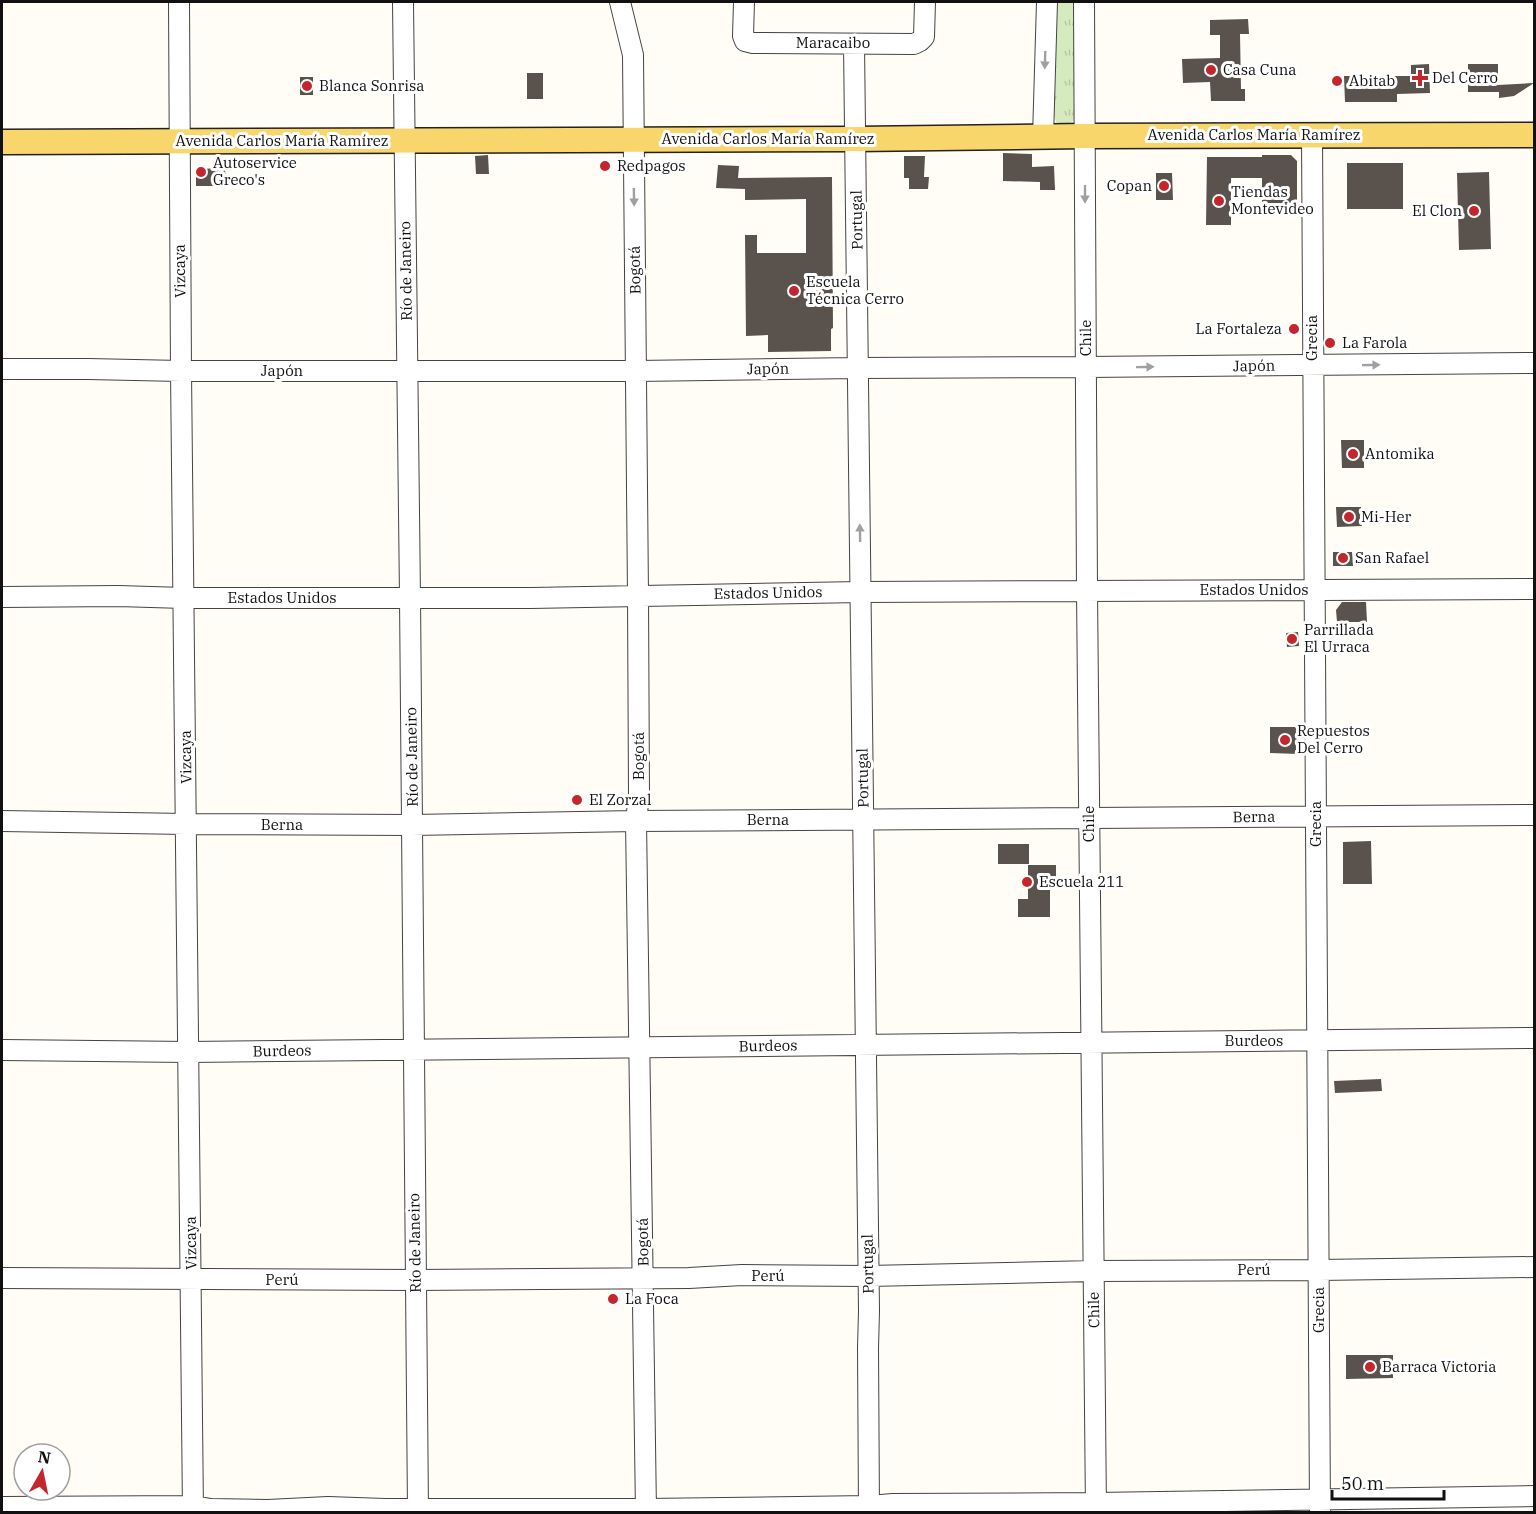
<svg xmlns="http://www.w3.org/2000/svg" width="1536" height="1514" viewBox="0 0 1536 1514" font-family="'IBM Plex Serif',serif">
<style>
.grass{fill:url(#grass-tufts)}
.building{fill:#5a524d}
.lines{fill:none;stroke-linecap:round;stroke-linejoin:round}
.minor-casing{stroke:#444;stroke-width:22}
.major-casing{stroke:#222;stroke-width:27}
.minor{stroke:#fff;stroke-width:20}
.major{stroke:#f9d66b;stroke-width:24}
.oneway{fill:#a0a0a0}
.poi-dot{fill:#c4262e;stroke:#fff;stroke-width:2}
.labels{text-anchor:middle;stroke-width:6;stroke-linejoin:round;paint-order:stroke}
.street-label{font-size:15px;fill:#111;stroke:#fff}
.poi-label{font-size:15px;fill:#111;stroke:#fff;text-anchor:start}
</style>
<defs>
<pattern id="grass-tufts" width="24" height="20" patternUnits="userSpaceOnUse" patternTransform="scale(1.5)"><rect width="24" height="20" fill="#d5ebbd"/><path d="M3 7l-1-3M5 7V3M7 7l1-3M15 17l-1-3M17 17v-4M19 17l1-3" fill="none" stroke="#b6c8a1"/></pattern>
</defs>
<rect width="100%" height="100%" fill="#fffdf5"/>
<!-- grass -->
<path class="grass" d="M1056,2h21l-2,117c-6,6 -12,8 -19,3l-3,-9z"/>
<!-- building -->
<path class="building" d="M1248,19l1,15h-9l1,55h4v12h-34l-1,-19 -27,1 -1,-24 38,-1v-23h-10v-15z
M1429,64l1,29 -33,1v8h-52l-1,-26h67v-11z
M1468,64h30v21l36,-2 -20,13 -15,2v-6h-31z
M527,73h16v26h-16z
M300,77h13v18h-13z
M1003,153l29,1v13l22,-1 1,24h-15v-8l-37,-1z
M488,155l1,19h-13l-1,-18z
M1262,155h29l6,6v42h-35v-25h-31v47h-25l1,-68h55z
M904,156h21l-1,21h5l-1,12h-19v-11h-5z
M1347,163h56v46h-56z
M718,165l21,1 -1,12 94,-1 1,151 -2,1v22l-63,1v-17l-22,1 -1,-101h12v18h49v-54l-61,1v-11l-29,-1z
M225,168l1,18h-30v-17z
M1489,172l2,77 -32,1 -2,-77z
M1156,173h16l1,27h-17z
M1341,440h23v28h-22z
M1336,507h25l1,19 -25,1z
M1333,552h19l1,14h-20z
M1342,602h24l1,20h-30l-1,-12z
M1298,632l1,14 -12,1 -1,-14z
M1270,727h30l-1,27 -29,-1z
M1371,841l1,43h-29v-42z
M998,844h31v20h-31z
M1028,865h28v15h-6v37h-32v-18h10z
M1381,1079l1,12 -47,2 -1,-12z
M1346,1355h47v23l-47,1z"/>
<g class="lines">
<defs>
<path id="minor" d="M179,2l2,369 12,1141
M403,2l7,595 8,915
M620,2l13,53 5,540 1,200 -3,26 10,691
M744,2l-1,34 2,5 8,2 161,1 6,-3 4,-4 1,-35
M1084,2l3,588 9,922
M854,44l15,1267 -1,37 1,164
M1312,135l8,1377
M1043,137l4,-135
M2,369h86l93,2h455l222,-3 228,-1 448,-4
M2,597l116,-1 66,2h347l330,-6 673,-3
M2,821l184,3 226,1 224,-4 898,-6
M2,1050l187,2 1345,-14
M2,1278l414,2 273,-2 53,-3 126,1 226,-5 225,-1 215,-3
M2,1507l191,-1 18,3 57,1 60,-3 57,2h261l223,-3 24,-2 203,-1 438,-7"/>
<path id="major" d="M2,142l854,-3 229,-3 449,-1"/>
</defs>
<!-- minor casing -->
<use href="#minor" class="minor-casing"/>
<!-- major casing -->
<use href="#major" class="major-casing"/>
<!-- minor -->
<use href="#minor" class="minor"/>
<!-- major -->
<use href="#major" class="major"/>
</g>
<!-- one-way arrows -->
<defs><path id="oneway-solid" d="M-6-.8H1V-3.2L6.5 0L1 3.2V.8H-6Z" transform="scale(1.5)"/></defs>
<g class="oneway">
<use href="#oneway-solid" transform="translate(1045 60) rotate(92)"/>
<use href="#oneway-solid" transform="translate(1085 194) rotate(90)"/>
<use href="#oneway-solid" transform="translate(634 197) rotate(89)"/>
<use href="#oneway-solid" transform="translate(1371 365) rotate(-1)"/>
<use href="#oneway-solid" transform="translate(1145 367) rotate(-1)"/>
<use href="#oneway-solid" transform="translate(860 533) rotate(-91)"/>
</g>
<!-- markers -->
<g class="poi-dot">
<circle cx="1211" cy="70" r="6"/>
<path d="M1417 69h6v6h6v6h-6v6h-6v-6h-6v-6h6z"/>
<circle cx="1337" cy="81" r="6"/>
<circle cx="307" cy="86" r="6"/>
<circle cx="605" cy="166" r="6"/>
<circle cx="201" cy="172" r="6"/>
<circle cx="1164" cy="186" r="6"/>
<circle cx="1219" cy="201" r="6"/>
<circle cx="1474" cy="211" r="6"/>
<circle cx="794" cy="291" r="6"/>
<circle cx="1294" cy="329" r="6"/>
<circle cx="1330" cy="343" r="6"/>
<circle cx="1353" cy="454" r="6"/>
<circle cx="1349" cy="517" r="6"/>
<circle cx="1343" cy="558" r="6"/>
<circle cx="1292" cy="639" r="6"/>
<circle cx="1285" cy="740" r="6"/>
<circle cx="577" cy="800" r="6"/>
<circle cx="1027" cy="882" r="6"/>
<circle cx="613" cy="1299" r="6"/>
<circle cx="1370" cy="1367" r="6"/>
</g>
<g class="labels">
<!-- street labels -->
<g class="street-label">
<text x="833" y="48">Maracaibo</text>
<text x="1254" y="140">Avenida Carlos María Ramírez</text>
<text x="768" y="144">Avenida Carlos María Ramírez</text>
<text x="282" y="146">Avenida Carlos María Ramírez</text>
<text transform="translate(857 220) rotate(-91)" y="5">Portugal</text>
<text transform="translate(635 270) rotate(-91)" y="5">Bogotá</text>
<text transform="translate(180 271) rotate(-91)" y="5">Vizcaya</text>
<text transform="translate(406 271) rotate(-91)" y="5">Río de Janeiro</text>
<text transform="translate(1086 338) rotate(-90)" y="5">Chile</text>
<text transform="translate(1312 338) rotate(-90)" y="5">Grecia</text>
<text transform="translate(1254 366) rotate(-1)" y="5">Japón</text>
<text transform="translate(768 369) rotate(-1)" y="5">Japón</text>
<text x="282" y="376">Japón</text>
<text x="1254" y="595">Estados Unidos</text>
<text transform="translate(768 593) rotate(-1)" y="5">Estados Unidos</text>
<text x="282" y="603">Estados Unidos</text>
<text transform="translate(639 756) rotate(-90)" y="5">Bogotá</text>
<text transform="translate(186 757) rotate(-91)" y="5">Vizcaya</text>
<text transform="translate(412 757) rotate(-91)" y="5">Río de Janeiro</text>
<text transform="translate(863 778) rotate(-91)" y="5">Portugal</text>
<text transform="translate(1254 817) rotate(-1)" y="5">Berna</text>
<text x="768" y="825">Berna</text>
<text transform="translate(1089 824) rotate(-90)" y="5">Chile</text>
<text transform="translate(1316 824) rotate(-90)" y="5">Grecia</text>
<text x="282" y="830">Berna</text>
<text x="1254" y="1046">Burdeos</text>
<text transform="translate(768 1046) rotate(-1)" y="5">Burdeos</text>
<text transform="translate(282 1051) rotate(-1)" y="5">Burdeos</text>
<text transform="translate(643 1242) rotate(-91)" y="5">Bogotá</text>
<text transform="translate(191 1243) rotate(-91)" y="5">Vizcaya</text>
<text transform="translate(415 1243) rotate(-91)" y="5">Río de Janeiro</text>
<text transform="translate(868 1264) rotate(-91)" y="5">Portugal</text>
<text x="1254" y="1275">Perú</text>
<text x="768" y="1281">Perú</text>
<text x="282" y="1285">Perú</text>
<text transform="translate(1094 1310) rotate(-91)" y="5">Chile</text>
<text transform="translate(1319 1310) rotate(-90)" y="5">Grecia</text>
</g>
<!-- poi labels -->
<g class="poi-label">
<text x="1223" y="75">Casa Cuna</text>
<text x="1432" y="83">Del Cerro</text>
<text x="1349" y="86">Abitab</text>
<text x="319" y="91">Blanca Sonrisa</text>
<text x="213" y="168">Autoservice<tspan x="213" dy="17">Greco's</tspan></text>
<text x="617" y="171">Redpagos</text>
<text x="1152" y="191" text-anchor="end">Copan</text>
<text x="1231" y="197">Tiendas<tspan x="1231" dy="17">Montevideo</tspan></text>
<text x="1462" y="216" text-anchor="end">El Clon</text>
<text x="806" y="287">Escuela<tspan x="806" dy="17">Técnica Cerro</tspan></text>
<text x="1282" y="334" text-anchor="end">La Fortaleza</text>
<text x="1342" y="348">La Farola</text>
<text x="1365" y="459">Antomika</text>
<text x="1361" y="522">Mi-Her</text>
<text x="1355" y="563">San Rafael</text>
<text x="1304" y="635">Parrillada<tspan x="1304" dy="17">El Urraca</tspan></text>
<text x="1297" y="736">Repuestos<tspan x="1297" dy="17">Del Cerro</tspan></text>
<text x="589" y="805">El Zorzal</text>
<text x="1039" y="887">Escuela 211</text>
<text x="625" y="1304">La Foca</text>
<text x="1382" y="1372">Barraca Victoria</text>
</g>
</g>
<!-- border -->
<rect width="1536" height="1514" fill="none" stroke="#111111" stroke-width="6"/>
<!-- north arrow -->
<g transform="translate(42 1472) rotate(9)"><circle r="28" fill="#ffffff" stroke="#a0a0a0" stroke-width="1.5"/>
<path d="M0-4.5L10 22L0 15L-10 22Z" fill="#c4262e"/>
<text y="-9" font-size="16" font-weight="bold" text-anchor="middle" fill="#111111">N</text>
</g>
<!-- scale -->
<path d="M1332 1490v9h112v-9" fill="none" stroke="#111111" stroke-width="3"/>
<text x="1341" y="1490" font-size="18" fill="#111111" stroke="#ffffff" stroke-width="4.5" paint-order="stroke">50 m</text>
</svg>
